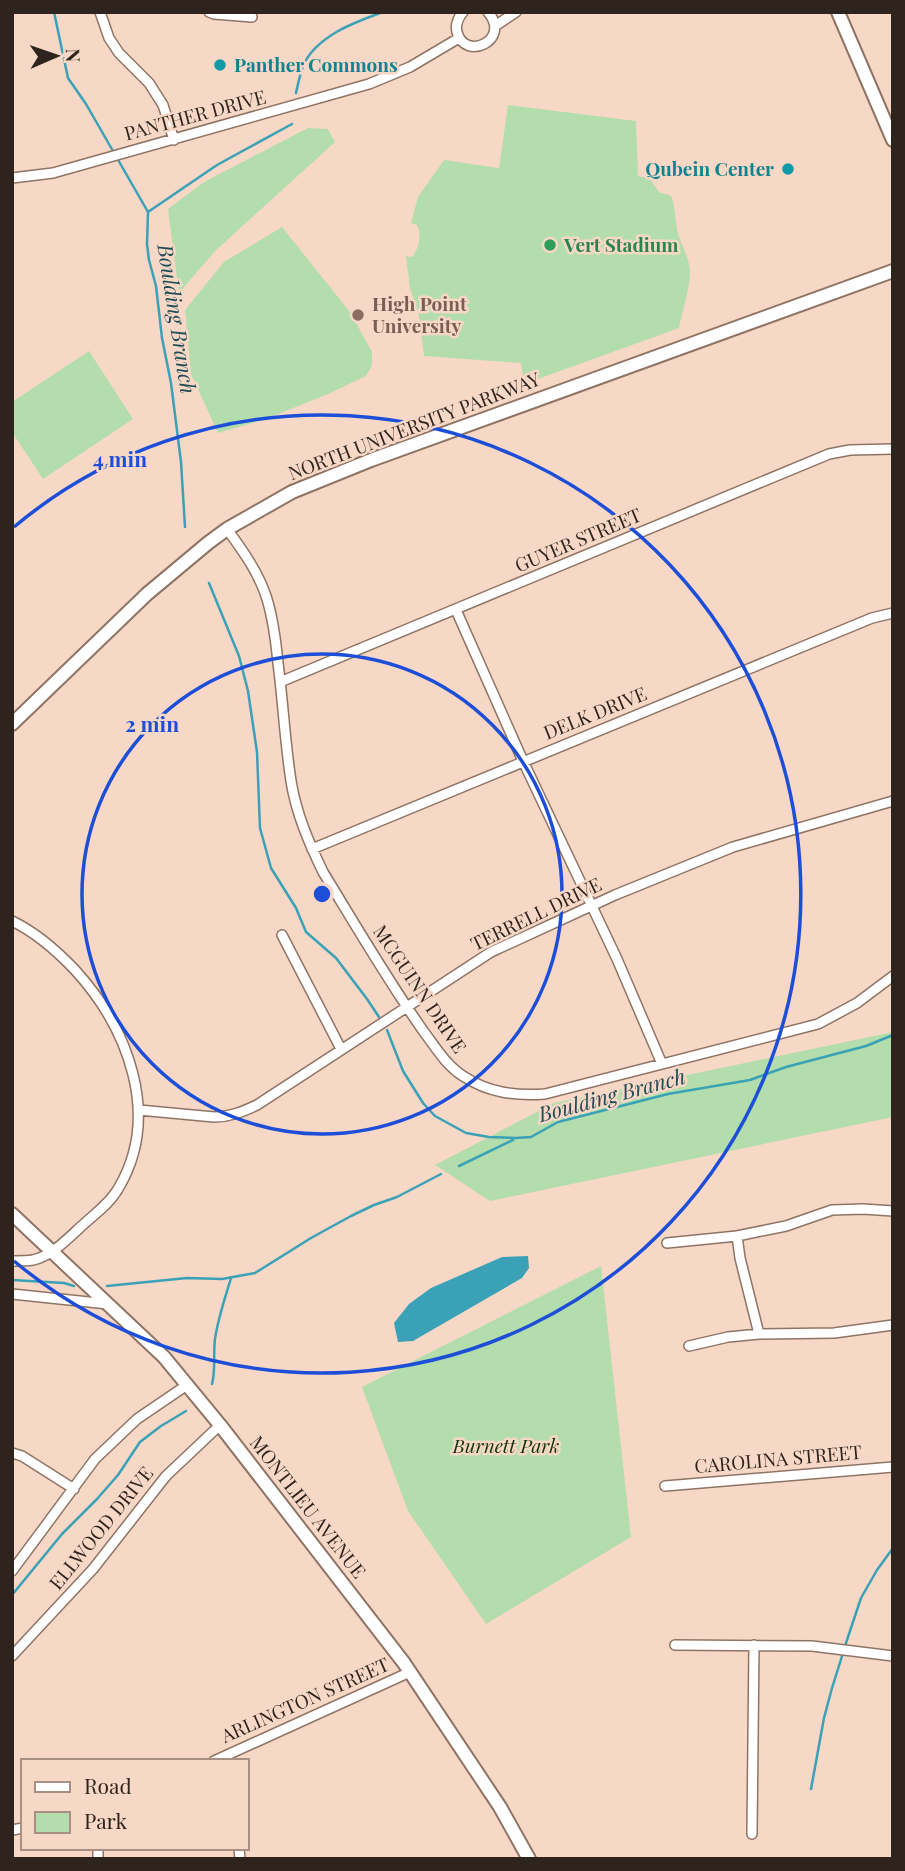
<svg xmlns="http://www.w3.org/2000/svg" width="905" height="1871" viewBox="0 0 905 1871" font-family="'Playfair Display',serif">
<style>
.green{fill:#b3ddac}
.water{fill:#3aa1b7}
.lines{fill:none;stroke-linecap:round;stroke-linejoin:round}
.stream{stroke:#3aa1b7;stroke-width:2.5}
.minor-casing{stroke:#8f7465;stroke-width:12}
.tertiary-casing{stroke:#8f7465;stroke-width:16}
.secondary-casing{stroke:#8f7465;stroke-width:16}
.minor{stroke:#fff;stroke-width:9}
.tertiary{stroke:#fff;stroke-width:12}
.secondary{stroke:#fff;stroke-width:12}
.ring{fill:none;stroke:#1d4ed8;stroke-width:3.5}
.culture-dot{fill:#0f9aa8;stroke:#f7d8c7;stroke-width:2.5}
.leisure-dot{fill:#2e9e5b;stroke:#f7d8c7;stroke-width:2.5}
.education-dot{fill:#8d6e63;stroke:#f7d8c7;stroke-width:2.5}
.labels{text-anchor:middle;stroke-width:5;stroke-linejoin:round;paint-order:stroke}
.culture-label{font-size:19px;font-weight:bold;fill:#0d838f;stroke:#f7d8c7;text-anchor:start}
.street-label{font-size:19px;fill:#2e231d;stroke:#f7d8c7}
.leisure-label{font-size:19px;font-weight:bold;fill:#27864d;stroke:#f7d8c7;text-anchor:start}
.education-label{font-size:19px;font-weight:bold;fill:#785e54;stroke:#f7d8c7;text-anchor:start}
.park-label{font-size:19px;font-style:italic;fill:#12340c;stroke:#f7d8c7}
.water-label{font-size:21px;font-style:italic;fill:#1e4b55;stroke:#f7d8c7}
.centre{fill:#1d4ed8;stroke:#f7d8c7;stroke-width:3.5}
.ring-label{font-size:21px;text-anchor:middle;font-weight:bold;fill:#1d4ed8;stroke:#f7d8c7;stroke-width:5;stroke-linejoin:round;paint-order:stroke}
</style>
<rect width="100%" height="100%" fill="#f7d8c7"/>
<!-- green -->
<path class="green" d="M508,105l128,16 2,55 12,3 9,13 12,4c5,13 4,25 7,38 4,13 12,25 12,38 0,16 -8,40 -11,56l-155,56 -3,-21 -97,-7 -5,-40 -9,-28 -4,-32 6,1c7,-9 10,-21 5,-32l-6,-2 7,-26 26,-37 55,8z
M308,128l20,1 7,13 -120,109 -36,42 -11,-84 36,-27z
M282,227l68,85 22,40v13l-6,11 -38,18 -62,25 -48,14 -27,-59 -6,-64 39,-48z
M89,351l44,68 -90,60 -31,-47v-30z
M893,1032v85l-403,84 -55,-36 119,-62z
M601,1266l30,271 -145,87 -78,-113 -46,-124z"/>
<!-- water -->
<path class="water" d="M528,1256l1,12 -7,10 -109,63 -15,1 -4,-19 15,-19 22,-16 71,-31z"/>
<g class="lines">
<!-- stream -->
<path class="stream" d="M54,12l14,66 18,26 62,108 -1,32 2,16 7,26 6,52 9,45 10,79 4,65
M296,93c2,-9 4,-19 7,-27 13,-30 52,-44 80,-54
M148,212l69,-47 75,-41
M209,583l30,73 9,35 9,61 3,76 11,40 25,40 10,24 30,26 31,41 12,18
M387,1030l16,41 20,32 12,13 31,17 23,4 27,1 15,-1 27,-15 110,-28 82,-14 36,-13 80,-21 27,-11
M459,1166l54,-26
M12,1280l52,3 10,3
M107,1286l80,-8 35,1 33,-6 56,-35 40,-22 23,-11 23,-8 44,-23
M212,1384c4,-15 1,-30 3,-45 3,-21 10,-41 16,-61
M12,1595l50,-61 35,-35 21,-24 22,-33 21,-16 25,-15
M845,1646l16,-48 16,-28 16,-22
M811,1789l13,-71 8,-30 11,-35"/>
<defs>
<path id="minor" d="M100,12l9,26 10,15 30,30 14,22 11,35
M209,12l5,2 38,3
M463,12c-5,6 -8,12 -6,20 8,30 55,8 31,-20
M495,26l21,-14
M12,178l41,-5 316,-89 41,-17 49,-29
M227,529c16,22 32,44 40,70 6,20 9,43 11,64 5,39 7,79 13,118 5,32 18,62 32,91 33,54 65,109 101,160 12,16 22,33 39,44 26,17 52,20 82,18l273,-70 39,-21 36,-27
M456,610l67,151 94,198 45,105
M280,682l549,-228 21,-4 43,-1
M312,849l560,-231 21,-5
M12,921c25,12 45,30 63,49 53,58 87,146 43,219 -8,14 -21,23 -33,34 -15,13 -31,32 -52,37 -6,1 -14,1 -21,1
M282,935l59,114
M139,1110l75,7c16,0 28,-5 43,-12l234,-153 124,-57 118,-48 160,-46
M893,1211l-30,-2 -31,1 -46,16 -49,10 3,22 19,76 75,-1 59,-8
M667,1243l70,-7
M12,1294l96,10
M689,1346l39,-9 31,-3
M12,1453l10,3 52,33
M665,1486l228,-19
M12,1571l83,-112 42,-40 50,-34
M675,1645l137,1 81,10
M12,1656l81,-87 73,-93 54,-51
M214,1761l196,-89
M12,1830l11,-2
M752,1834l2,-189
M239,1848l1,11
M98,1859v-11"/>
<path id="tertiary" d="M12,1214l152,143 56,68 184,238 96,144 29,52"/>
<path id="secondary" d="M838,12l55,128
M12,724l135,-130 61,-51 19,-14 65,-37 79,-32 522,-189"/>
</defs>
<!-- minor casing -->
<use href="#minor" class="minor-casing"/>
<!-- tertiary casing -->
<use href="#tertiary" class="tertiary-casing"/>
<!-- secondary casing -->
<use href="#secondary" class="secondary-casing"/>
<!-- minor -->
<use href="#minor" class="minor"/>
<!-- tertiary -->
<use href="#tertiary" class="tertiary"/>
<!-- secondary -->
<use href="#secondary" class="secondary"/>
</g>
<!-- distance rings -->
<g class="ring">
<circle cx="322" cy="894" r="240"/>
<path d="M14 527A479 479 0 1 1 14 1261"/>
</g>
<!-- markers -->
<g class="culture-dot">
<circle cx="220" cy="65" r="7"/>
<circle cx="788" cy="169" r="7"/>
</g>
<circle class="leisure-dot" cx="550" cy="245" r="7"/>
<circle class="education-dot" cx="358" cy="315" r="7"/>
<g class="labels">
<!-- culture labels -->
<g class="culture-label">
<text x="234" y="72">Panther Commons</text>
<text x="774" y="176" text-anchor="end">Qubein Center</text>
</g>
<!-- street labels -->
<g class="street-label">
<text transform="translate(195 115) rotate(-15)" y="7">PANTHER DRIVE</text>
<text transform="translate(414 426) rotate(-21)" y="7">NORTH UNIVERSITY PARKWAY</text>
<text transform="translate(578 540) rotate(-23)" y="7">GUYER STREET</text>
<text transform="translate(595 713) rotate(-22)" y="7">DELK DRIVE</text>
<text transform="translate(536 914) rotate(-26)" y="7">TERRELL DRIVE</text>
<text transform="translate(420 989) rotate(56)" y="7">MCGUINN DRIVE</text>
<text transform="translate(778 1459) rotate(-5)" y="7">CAROLINA STREET</text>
<text transform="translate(308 1507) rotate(52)" y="7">MONTLIEU AVENUE</text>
<text transform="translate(101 1528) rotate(-51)" y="7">ELLWOOD DRIVE</text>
<text transform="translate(305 1700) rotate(-24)" y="7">ARLINGTON STREET</text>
</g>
<!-- leisure labels -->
<g class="leisure-label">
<text x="564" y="252">Vert Stadium</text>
</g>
<!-- education labels -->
<g class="education-label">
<text x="372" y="311">High Point<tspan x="372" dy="22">University</tspan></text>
</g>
<!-- park labels -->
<g class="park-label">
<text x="506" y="1453">Burnett Park</text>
</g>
<!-- water labels -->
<g class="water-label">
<text transform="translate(176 319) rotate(81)" y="7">Boulding Branch</text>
<text transform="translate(612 1096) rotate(-15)" y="7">Boulding Branch</text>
</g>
</g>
<circle cx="322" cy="894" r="10" class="centre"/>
<g class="ring-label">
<text x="120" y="467">4 min</text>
<text x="152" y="732">2 min</text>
</g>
<!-- border -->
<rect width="905" height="1871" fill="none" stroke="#2e231d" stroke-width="28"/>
<!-- legend -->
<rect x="21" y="1759" width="228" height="91" fill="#f7d8c7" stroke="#a79083" stroke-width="2"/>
<rect x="35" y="1782" width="35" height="10" fill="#ffffff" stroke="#a79083" stroke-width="2"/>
<text x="84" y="1794" font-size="21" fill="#2e231d">Road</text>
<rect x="35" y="1812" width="35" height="21" fill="#b3ddac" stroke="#a79083" stroke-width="2"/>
<text x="84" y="1829" font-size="21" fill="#2e231d">Park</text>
<!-- north arrow -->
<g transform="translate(56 56) rotate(88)" stroke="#f7d8c7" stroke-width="5" paint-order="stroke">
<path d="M0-5L12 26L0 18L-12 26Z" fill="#2e231d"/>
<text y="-10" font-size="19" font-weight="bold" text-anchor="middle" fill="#2e231d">N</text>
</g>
</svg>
